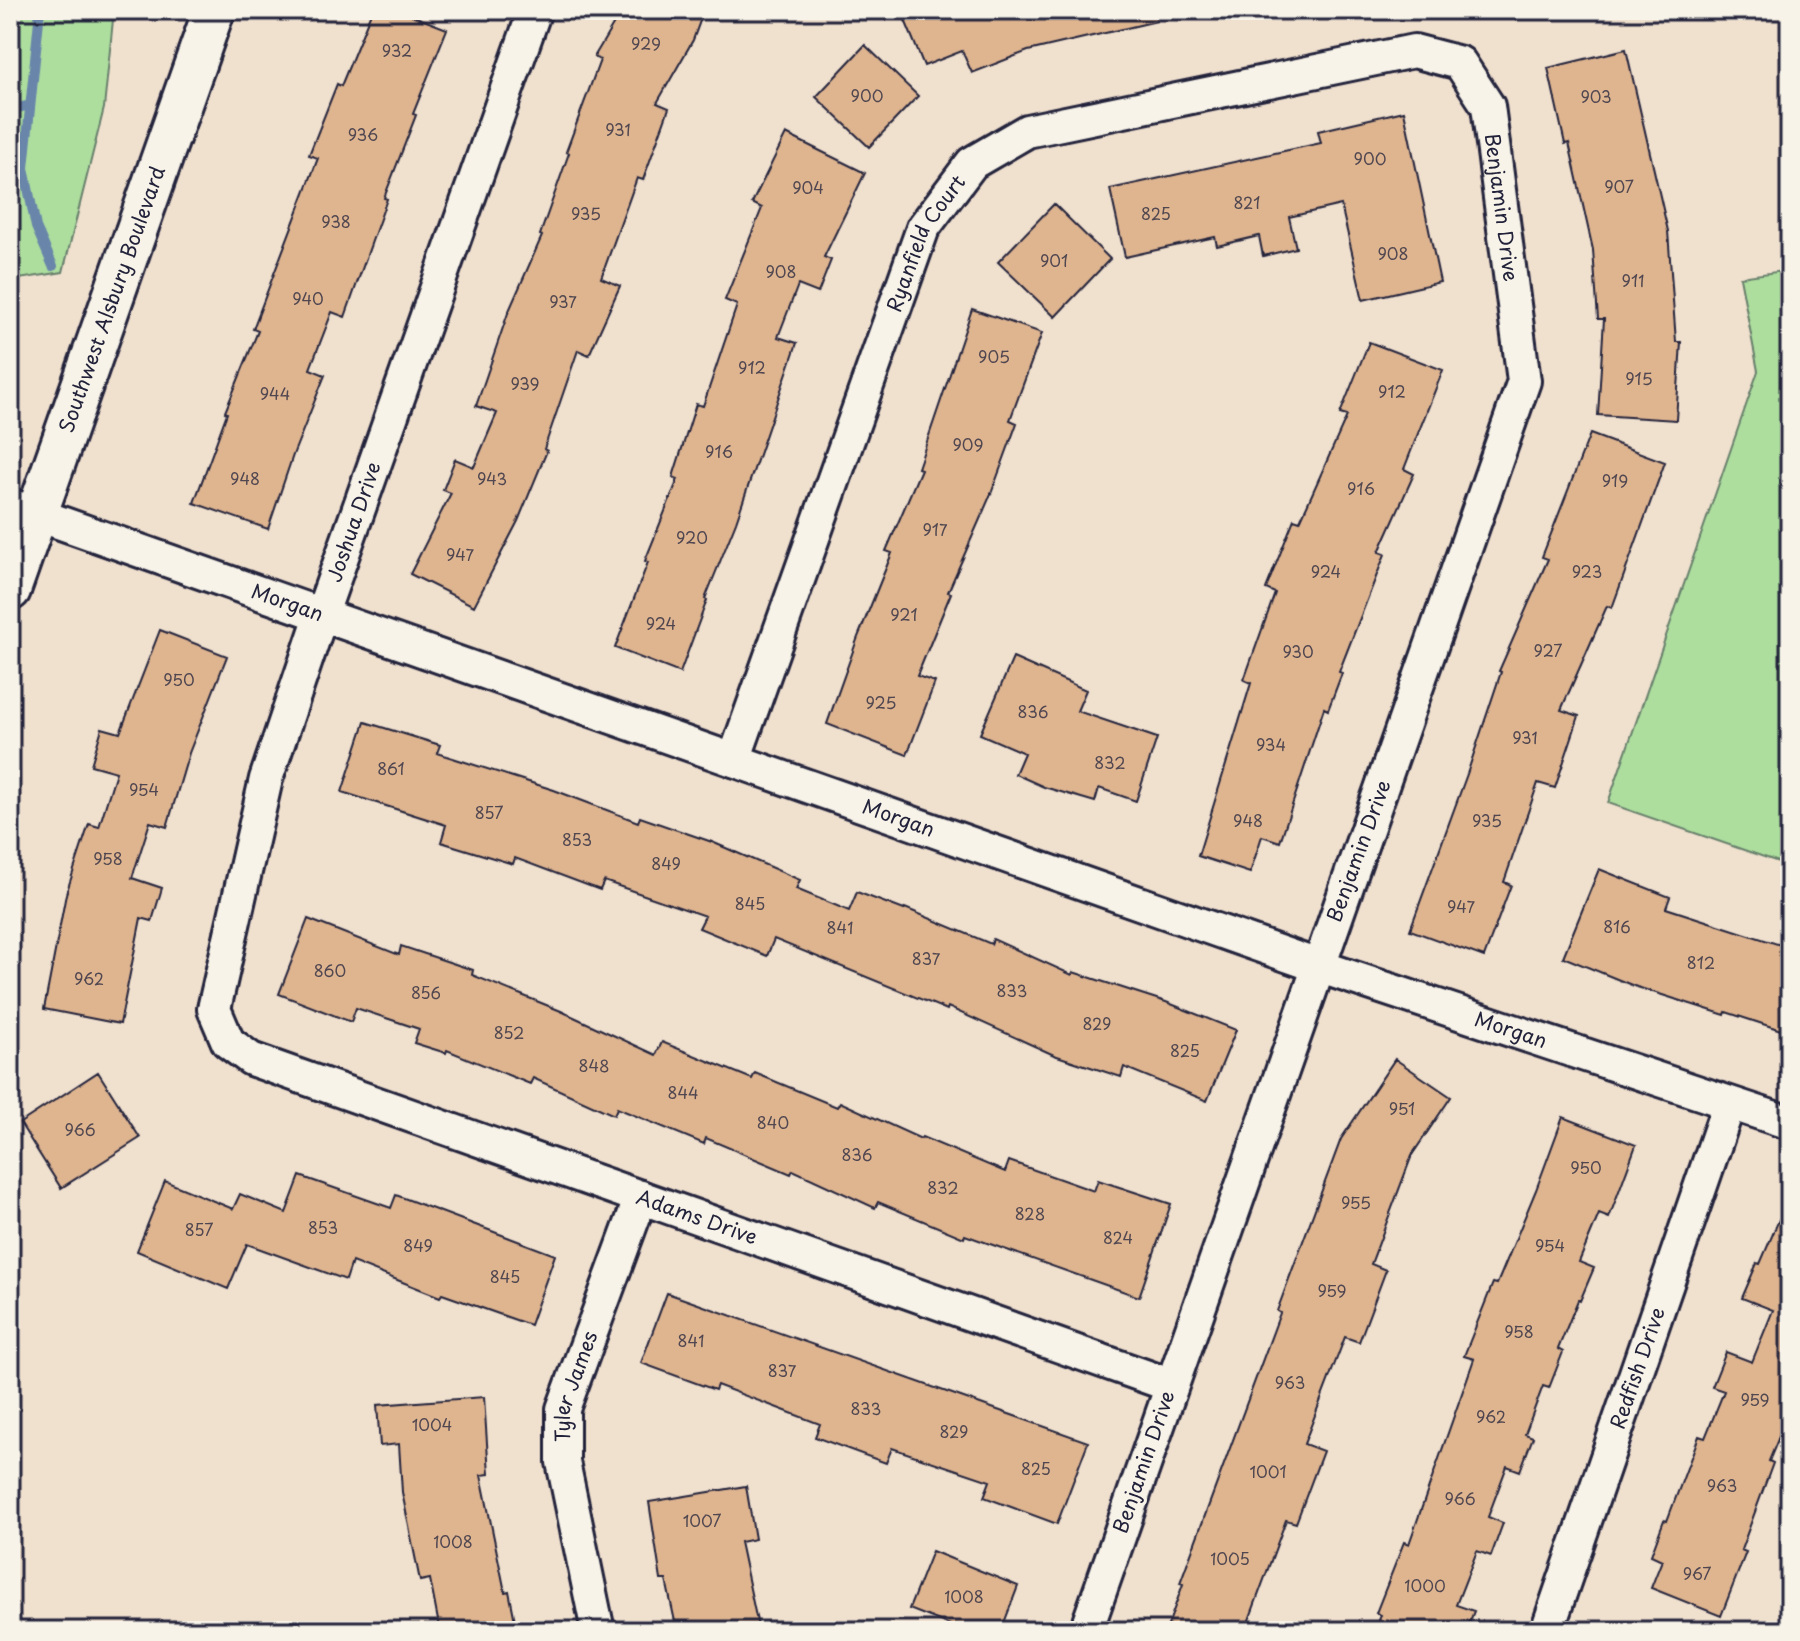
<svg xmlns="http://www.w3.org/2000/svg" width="1800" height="1641" viewBox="0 0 1800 1641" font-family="'Playpen Sans',sans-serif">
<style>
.green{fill:#adde9e;stroke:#68806c;stroke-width:2}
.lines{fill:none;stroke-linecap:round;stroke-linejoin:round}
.stream{stroke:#6986aa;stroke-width:10}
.building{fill:#dfb590;stroke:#22223b;stroke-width:2}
.minor-casing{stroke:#22223b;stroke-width:38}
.major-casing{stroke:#22223b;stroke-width:46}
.minor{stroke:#f7f3e8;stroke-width:32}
.major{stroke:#f7f3e8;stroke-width:40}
.labels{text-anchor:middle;stroke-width:6;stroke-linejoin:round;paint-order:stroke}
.number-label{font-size:16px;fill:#514750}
.street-label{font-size:20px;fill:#22223b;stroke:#f7f3e8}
</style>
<rect width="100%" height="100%" fill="#f0e0ce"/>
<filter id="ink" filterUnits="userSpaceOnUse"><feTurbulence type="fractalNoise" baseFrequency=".0125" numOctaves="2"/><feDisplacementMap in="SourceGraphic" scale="16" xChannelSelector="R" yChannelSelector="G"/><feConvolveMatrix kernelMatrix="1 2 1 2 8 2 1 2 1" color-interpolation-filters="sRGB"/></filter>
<g filter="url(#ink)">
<!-- green -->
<path class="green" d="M10,10h104l-10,98 -41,164 -50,8 -3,-3z
M1790,270v596l-182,-63 150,-432 -18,-94z"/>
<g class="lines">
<!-- stream -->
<path class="stream" d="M40,10l-16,158 12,59 17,39
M10,110l20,-5"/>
</g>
<!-- building -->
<path class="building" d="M372,10h26l49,19 -34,85 3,1 -32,83 3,1 -42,118 -13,-5 -22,57 15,6 -32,80 -25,74 -74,-26 33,-90 -2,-1 33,-81 -5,-2 65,-171 -9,-3 28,-71 4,2z
M622,10h82l-11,30 -36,63 12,5 -26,72 -6,-2 -36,100 19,8 -31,69 -11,-5 -34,99 3,2 -29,70 -44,85 -64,-32 41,-81 -8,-3 12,-31 19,8 23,-54 -21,-7 32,-93 34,-77 -2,-1 29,-82 -3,-1 34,-92 -6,-3z
M930,10h225l2,11 -129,30 -56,22 -10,-22 -38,15 -19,-46z
M865,45l53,51 -49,51 -53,-50z
M1626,49l42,182 8,111h5l-5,78 -78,-5 6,-96h-6l-5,-69 -24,-107 -4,1 -17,-76z
M1404,111l36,171 -77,18 -22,-95 -52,12 7,31 -33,8 -4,-20 -42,10 -2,-9 -90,20 -15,-68 211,-46 -3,-12z
M786,134l79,39 -41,84 7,3 -13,33 -20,-8 -20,52 19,6 -61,179 -31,77 2,1 -27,73 -65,-25 33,-86 -3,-1 33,-82 -5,-2 23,-73 7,2 34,-101 -12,-5 37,-92 -10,-5z
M1054,204l56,55 -55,58 -57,-55z
M972,309l70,24 -32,87 7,3 -26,71 -43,98 3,1 -34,83 18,6 -28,73 -80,-31 31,-87 34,-84 -6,-2 35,-82 -3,-1z
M1369,342l74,28 -39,99 10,5 -35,78 6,2 -46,118 3,1 -14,37 -4,-2 -44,134 -18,-6 -12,37 -52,-17 53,-173 -7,-3 31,-87 -9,-4 28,-70 6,2 47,-105 -7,-2z
M1590,434l75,28 -53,146 -5,-2 -46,104 18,6 -24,72 -17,-5 -34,99 7,3 -27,72 -74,-27 57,-156 34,-102 -2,-1 49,-112 -6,-2z
M160,630l67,26 -38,97 -22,74 -17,-5 -18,56 30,10 -10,33 -11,-3 -21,106 -76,-15 22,-115 23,-70 10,3 17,-55 -25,-7 11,-37 18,5z
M1013,658l73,32 -9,21 80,27 -21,63 -37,-13 -4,14 -51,-15 -29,-13 9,-21 -44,-19z
M365,722l75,23 -3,8 117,37 84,32 2,-5 72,25 88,38 -4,9 53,22 8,-19 47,18 1,-2 86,36 2,-5 79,36 1,-3 93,30 70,28 -29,71 -83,-34 -3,10 -67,-22 -106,-48 -1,3 -173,-71 -7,17 -68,-28 6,-12 -101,-35 -4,9 -85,-32 -2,6 -72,-22 5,-17 -104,-33z
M1599,869l71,28 -4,11 124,40v85l-64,-21 -1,3 -91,-29 -71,-29z
M308,919l91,36 2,-9 72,24 -1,5 89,36 95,44 6,-13 90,37 3,-6 82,34 3,-5 81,37 1,-2 83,35 4,-11 85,30 4,-11 73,24 -32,93 -174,-62 -1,3 -86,-36 -3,6 -82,-38 -2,4 -85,-36 -2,6 -87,-36 -3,7 -81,-37 -3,6 -83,-34 -1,3 -32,-10 5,-14 -63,-21 -5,14 -72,-28z
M1395,1059l56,38 -39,58 -41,109 15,6 -27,72 -14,-5 -41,107 19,7 -27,72 -10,-3 -41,111h-79l17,-47 -3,-1 100,-270 -3,-2 64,-172z
M98,1072l42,66 -79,50 -41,-65z
M1563,1117l73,28 -27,73 -10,-4 -20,48 15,6 -14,33 -2,-1 -20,49 5,3 -14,36 -6,-2 -18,48 8,3 -13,34 -13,-5 -19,51 15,6 -12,33 -14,-5 -21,54 18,6 -8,20h-91l6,-16 -5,-2 28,-71 5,2 65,-185 -10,-3 29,-73 4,1 39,-94z
M300,1176l91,32 5,-13 159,60 -25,70 -88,-31 -2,3 -88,-35 -6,18 -99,-36 -19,45 -91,-38 28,-70 68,28 7,-15 46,19z
M1790,1194v216l-21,51 4,2 -32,87 5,2 -25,64 -70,-28 11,-28 -11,-5 13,-35 3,1 32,-85 6,2 19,-47 -12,-4 14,-35 26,10 21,-52 -31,-12 15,-35 3,1z
M667,1293l421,149 -31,82 -73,-27 6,-16 -98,-33 -6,15 -71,-26 5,-13 -103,-39 -2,5 -74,-27z
M484,1397l5,77 -8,1 24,117 4,-1 8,40h-77l-10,-52 -10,2 -18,-89 -3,-48 -19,2 -3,-41z
M746,1486l9,53 -15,3 19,89h-82l-11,-51h-5l-12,-78z
M932,1551l86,35 -17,45h-36l-56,-22z"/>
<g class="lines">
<defs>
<g id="minor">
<path id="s1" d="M535,10l-214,606 -55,163 -52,230 14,33 23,17 919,326"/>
<path id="s2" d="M10,505l1308,461 472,157"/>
<path id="s3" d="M734,760l189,-532 49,-65 55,-32 387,-80 46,12 28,43 36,275 -438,1250"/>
<path id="s4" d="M598,1631l-35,-169v-53l78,-212"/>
<path id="s5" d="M1547,1631l182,-527"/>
</g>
<g id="major">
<path id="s6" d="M10,590l204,-580"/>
</g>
</defs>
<!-- minor casing -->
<use href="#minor" class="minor-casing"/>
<!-- major casing -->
<use href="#major" class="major-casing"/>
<!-- minor -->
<use href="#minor" class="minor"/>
<!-- major -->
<use href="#major" class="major"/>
</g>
</g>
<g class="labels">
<!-- number labels -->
<g class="number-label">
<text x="646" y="50">929</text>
<text x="397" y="57">932</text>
<text x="867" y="102">900</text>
<text x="1596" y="103">903</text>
<text x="618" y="136">931</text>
<text x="363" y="141">936</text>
<text x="1370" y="165">900</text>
<text x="1619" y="193">907</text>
<text x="808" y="194">904</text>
<text x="1247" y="209">821</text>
<text x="586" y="220">935</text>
<text x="1156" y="220">825</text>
<text x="336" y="228">938</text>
<text x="1393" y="260">908</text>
<text x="1054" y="267">901</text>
<text x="781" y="278">908</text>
<text x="1633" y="287">911</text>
<text x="308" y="305">940</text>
<text x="563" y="308">937</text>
<text x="994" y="363">905</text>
<text x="752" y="374">912</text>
<text x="1639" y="385">915</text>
<text x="525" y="390">939</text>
<text x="1392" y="398">912</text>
<text x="275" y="400">944</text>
<text x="968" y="451">909</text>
<text x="719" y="458">916</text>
<text x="245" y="485">948</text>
<text x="492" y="485">943</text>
<text x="1615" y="487">919</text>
<text x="1361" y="495">916</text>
<text x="935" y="536">917</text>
<text x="692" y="544">920</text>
<text x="460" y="561">947</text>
<text x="1326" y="578">924</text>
<text x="1587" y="578">923</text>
<text x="904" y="621">921</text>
<text x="661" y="630">924</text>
<text x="1548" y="657">927</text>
<text x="1298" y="658">930</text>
<text x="179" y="686">950</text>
<text x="881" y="709">925</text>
<text x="1033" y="718">836</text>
<text x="1525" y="744">931</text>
<text x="1271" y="751">934</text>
<text x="1110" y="769">832</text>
<text x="391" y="775">861</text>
<text x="144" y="796">954</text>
<text x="489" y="819">857</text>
<text x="1248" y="827">948</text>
<text x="1487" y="827">935</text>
<text x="577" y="846">853</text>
<text x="108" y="865">958</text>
<text x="666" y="870">849</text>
<text x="750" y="910">845</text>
<text x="1461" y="913">947</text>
<text x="1617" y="933">816</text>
<text x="840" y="934">841</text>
<text x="926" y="965">837</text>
<text x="1701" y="969">812</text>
<text x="330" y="977">860</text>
<text x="89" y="985">962</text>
<text x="1012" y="997">833</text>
<text x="426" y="999">856</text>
<text x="1097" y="1030">829</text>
<text x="509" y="1039">852</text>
<text x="1185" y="1057">825</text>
<text x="594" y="1072">848</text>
<text x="683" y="1099">844</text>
<text x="1402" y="1115">951</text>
<text x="773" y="1129">840</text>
<text x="80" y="1136">966</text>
<text x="857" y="1161">836</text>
<text x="1586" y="1174">950</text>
<text x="943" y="1194">832</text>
<text x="1356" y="1209">955</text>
<text x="1030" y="1220">828</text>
<text x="323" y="1234">853</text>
<text x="199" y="1236">857</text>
<text x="1118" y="1244">824</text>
<text x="418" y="1252">849</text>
<text x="1550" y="1252">954</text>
<text x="505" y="1283">845</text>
<text x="1332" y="1297">959</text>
<text x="1519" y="1338">958</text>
<text x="691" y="1347">841</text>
<text x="782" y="1377">837</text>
<text x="1290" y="1389">963</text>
<text x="1755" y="1406">959</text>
<text x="866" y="1415">833</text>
<text x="1491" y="1423">962</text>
<text x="432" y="1431">1004</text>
<text x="954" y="1438">829</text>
<text x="1036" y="1475">825</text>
<text x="1268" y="1478">1001</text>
<text x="1722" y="1492">963</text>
<text x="1460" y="1505">966</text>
<text x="702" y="1527">1007</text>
<text x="453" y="1548">1008</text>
<text x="1230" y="1565">1005</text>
<text x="1697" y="1580">967</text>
<text x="1425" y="1592">1000</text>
<text x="964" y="1603">1008</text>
</g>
<!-- street labels -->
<g class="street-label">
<text dy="7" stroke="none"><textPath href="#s3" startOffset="1306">Benjamin Drive</textPath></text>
<text dy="7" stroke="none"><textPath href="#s3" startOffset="552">Ryanfield Court</textPath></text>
<text dy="7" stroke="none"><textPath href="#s6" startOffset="308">Southwest Alsbury Boulevard</textPath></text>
<text transform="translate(354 522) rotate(-71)" y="7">Joshua Drive</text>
<text dy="7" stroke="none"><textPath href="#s2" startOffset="294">Morgan</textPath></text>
<text dy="7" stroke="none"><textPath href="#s2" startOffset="942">Morgan</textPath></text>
<text transform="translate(1359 851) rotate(-70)" y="7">Benjamin Drive</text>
<text dy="7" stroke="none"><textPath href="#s2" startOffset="1590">Morgan</textPath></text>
<text dy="7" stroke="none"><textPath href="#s1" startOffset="1588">Adams Drive</textPath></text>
<text dy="7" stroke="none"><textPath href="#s5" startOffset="278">Redfish Drive</textPath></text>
<text dy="7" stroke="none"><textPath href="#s4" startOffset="250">Tyler James</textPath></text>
<text transform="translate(1144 1462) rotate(-71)" y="7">Benjamin Drive</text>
</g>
</g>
<!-- margin -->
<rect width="1800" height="1641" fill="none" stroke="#f7f3e8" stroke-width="40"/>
<rect x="20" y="20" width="1760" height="1601" fill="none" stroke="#22223b" stroke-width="3" filter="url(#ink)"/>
</svg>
